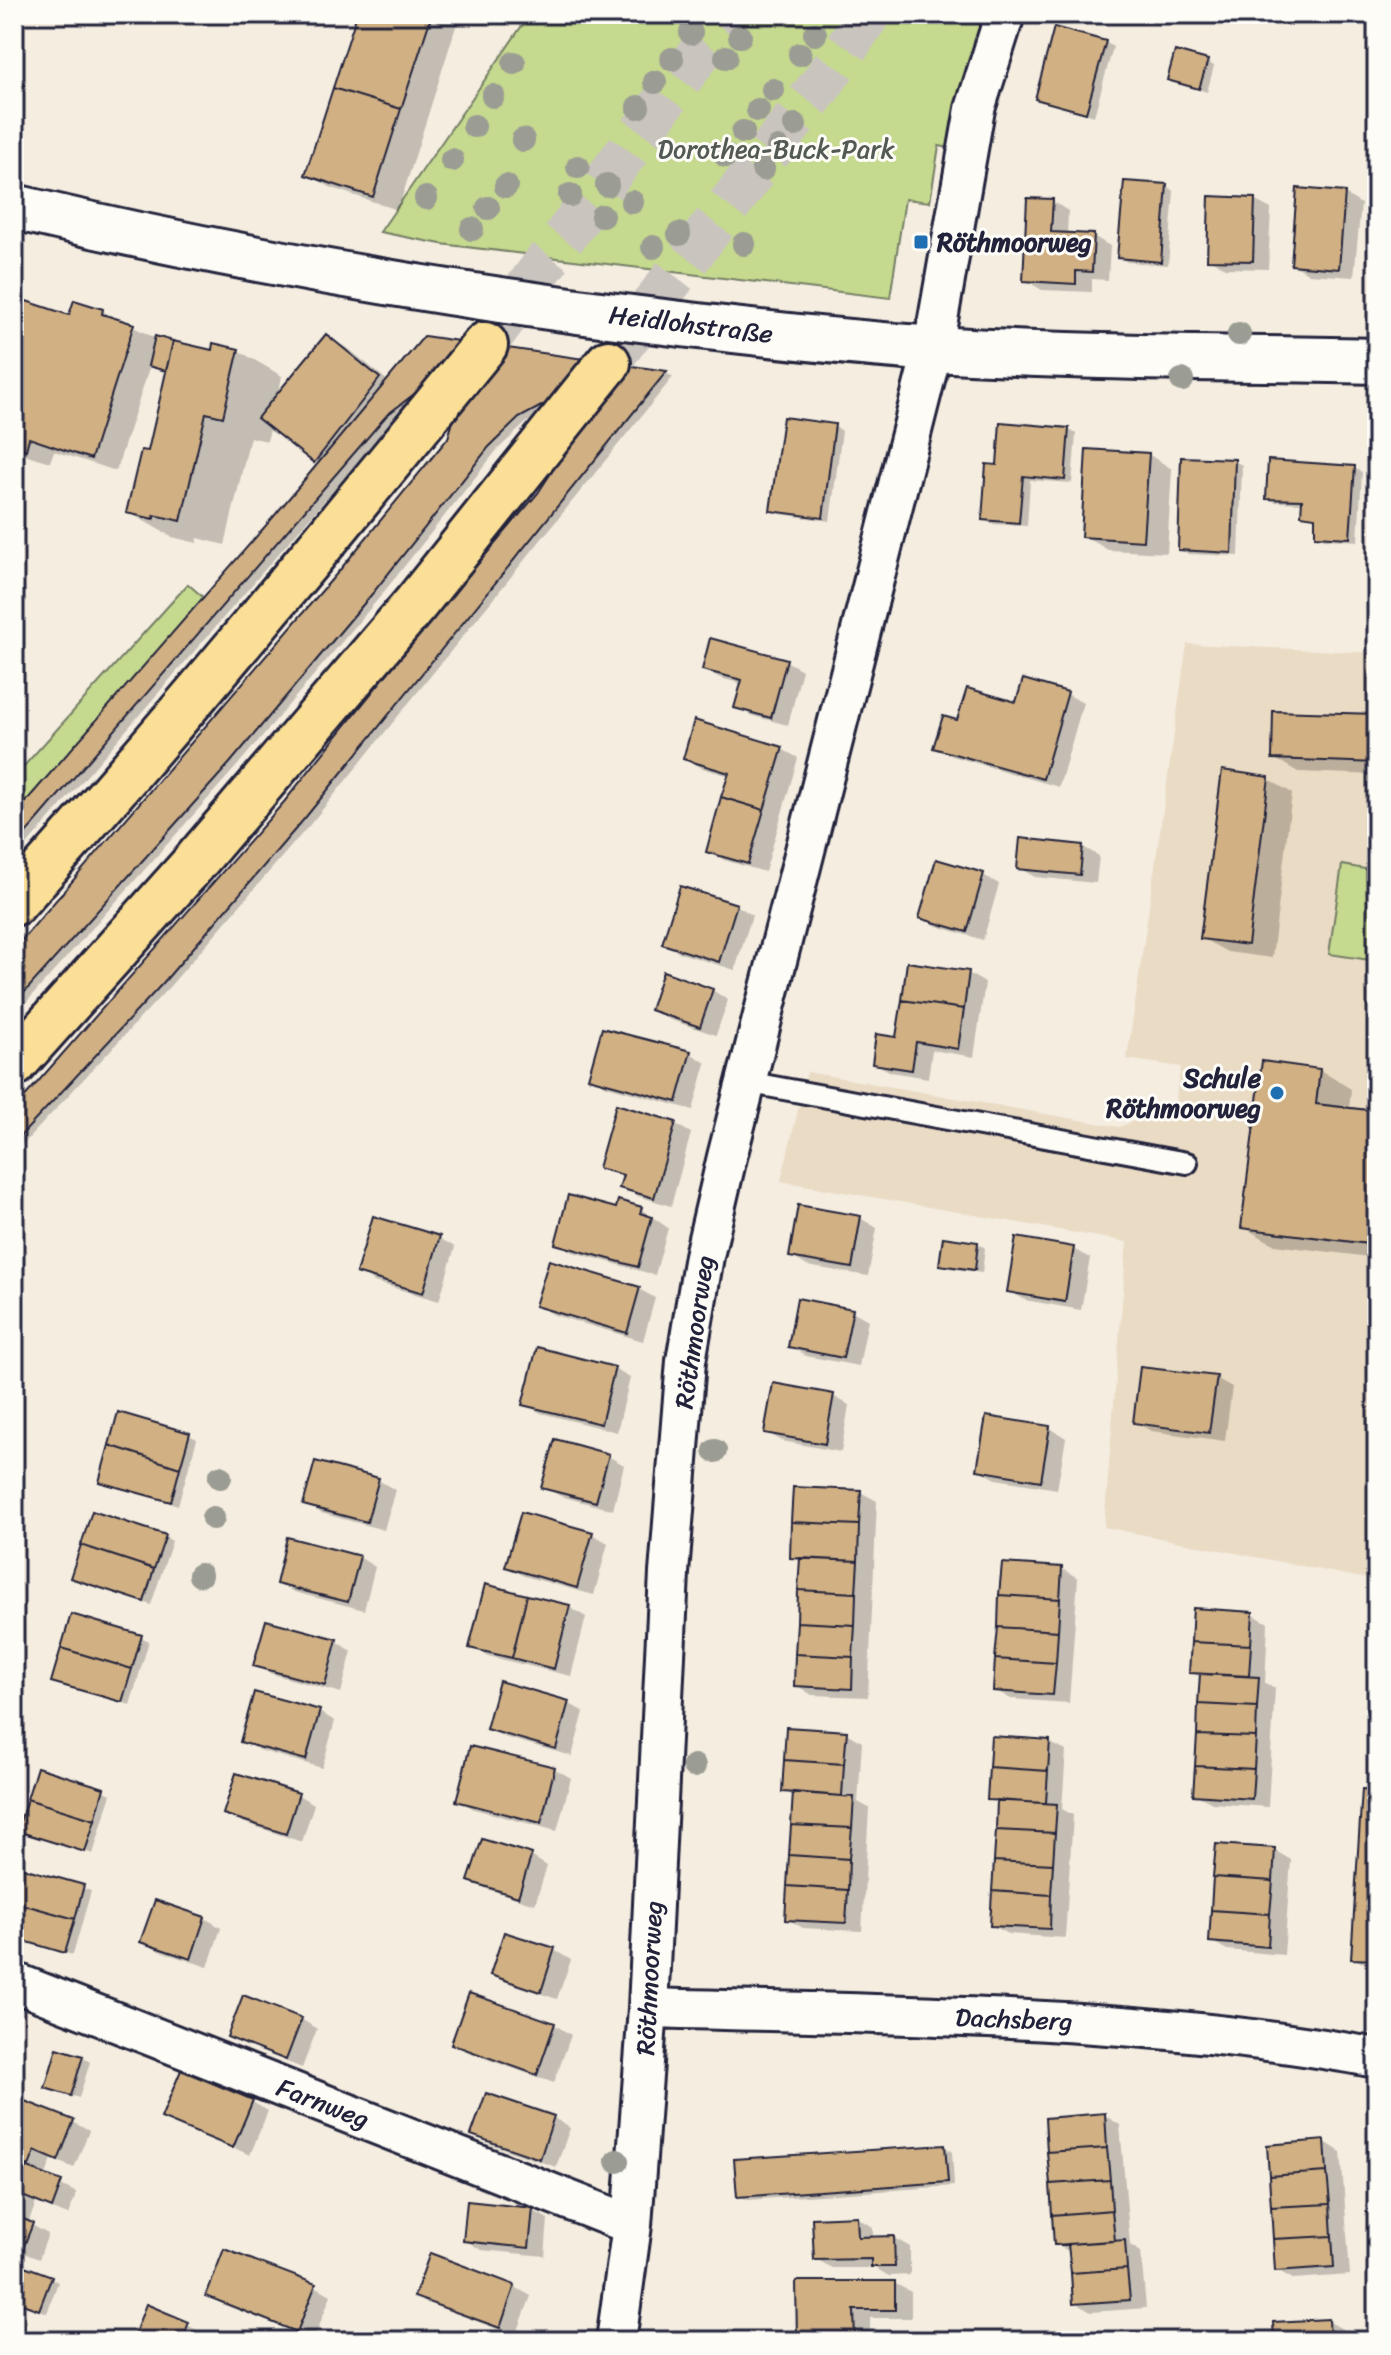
<svg xmlns="http://www.w3.org/2000/svg" width="1391" height="2355" viewBox="0 0 1391 2355" font-family="Sriracha,sans-serif">
<style>
.built{fill:#eadbc4}
.green{fill:#c5d98f;stroke:#747e65;stroke-width:2}
.shadow{fill:#0003}
.building{fill:#d1b184;stroke:#22223b;stroke-width:2}
.lines{fill:none;stroke-linecap:round;stroke-linejoin:round}
.motorway-tunnel{stroke:#cac4bf;stroke-width:44;stroke-dasharray:44 22;stroke-linecap:butt}
.service-casing{stroke:#22223b;stroke-width:26}
.minor-casing{stroke:#22223b;stroke-width:44}
.secondary-casing{stroke:#22223b;stroke-width:50}
.motorway-casing{stroke:#22223b;stroke-width:50}
.service{stroke:#fdfcf7;stroke-width:20}
.minor{stroke:#fdfcf7;stroke-width:38}
.secondary{stroke:#fdfcf7;stroke-width:44}
.motorway{stroke:#fbdf96;stroke-width:44}
.tree{fill:#9b9c93}
.poi-dot{fill:#1f6fb2;stroke:#fdfcf7;stroke-width:3}
.labels{text-anchor:middle;stroke-width:6;stroke-linejoin:round;paint-order:stroke}
.park-label{font-size:26px;fill:#535954;stroke:#fdfcf7}
.poi-label{font-size:26px;font-weight:bold;fill:#22223b;stroke:#fdfcf7;text-anchor:start}
.street-label{font-size:26px;fill:#22223b;stroke:#fdfcf7}
</style>
<rect width="100%" height="100%" fill="#f4ede0"/>
<filter id="ink" filterUnits="userSpaceOnUse"><feTurbulence type="fractalNoise" baseFrequency=".0125" numOctaves="2"/><feDisplacementMap in="SourceGraphic" scale="16" xChannelSelector="R" yChannelSelector="G"/><feConvolveMatrix kernelMatrix="1 2 1 2 8 2 1 2 1" color-interpolation-filters="sRGB"/></filter>
<g filter="url(#ink)">
<!-- built -->
<path class="built" d="M1187,644l190,9v928l-273,-54 23,-285 -346,-61 26,-109 312,55 35,-14 19,3 8,-49 -54,-8z"/>
<!-- green -->
<path class="green" d="M530,14h457l-37,134 -11,-2 -9,56 -25,-3 -15,99 -449,-54 -61,-12z
M188,584l16,14 -190,217v-38z
M1342,865l35,6v90l-48,-7z"/>
<!-- shadow -->
<path class="shadow" d="M359,14h89l10,6 -60,190 -66,-22 -25,-14z
M1105,42l8,5 -19,69 -57,-18z
M1207,62l7,4 -7,26 -38,-12z
M1125,183l42,3 7,5 -6,74 -41,-3 -8,-5z
M1345,194l16,10 -7,73 -45,-3 -16,-10z
M1254,200l17,9 -3,60 -43,-1 -16,-9z
M1052,201l16,10 -1,24 26,1 17,10 -2,34 -16,-1v13l-50,-2 -17,-10z
M14,299l56,18 32,-6 53,27 58,14 2,-7 24,6 43,25 -4,20 48,-60 24,14 39,32 36,-44 241,35 7,4 -360,444 -143,165 -156,168v-42l272,-309 254,-309 24,-37 -10,-49 -27,14 -30,28 -118,148 -142,168 -223,250v-64l327,-380 108,-133 13,-40 -28,-11 -39,31 -381,441v-42l306,-354 -49,-38 -4,15 -17,-4 -25,108 -27,-7 -1,5 -25,-6 -44,-25 21,-59 19,-81 -18,-7 -34,106 -62,-20 -4,11 -36,-11z
M835,426l7,5 -12,90 -50,-7 -8,-4z
M1069,430l7,4 -4,49 -42,-3 -3,46 -36,-2 -7,-5 14,-52z
M1148,454l24,15 -5,84 -59,-3 -25,-15z
M1234,461l8,4 -3,91 -51,-2 -8,-5z
M1354,468l8,4 -4,69 -34,-2 -7,-4v-16l-14,-5 1,-11 -29,-1 -7,-4z
M786,661l16,9 -14,55 -35,-9 -16,-9 6,-23 -23,-6 -16,-9z
M1067,694l16,9 -24,84 -107,-31 -16,-9 23,-24 59,-19z
M1377,716v59l-79,-3 -24,-14z
M782,749l16,9 -33,114 -41,-12 -16,-9 22,-75 -28,-8 -17,-10z
M1268,779l24,14 -20,165 -45,-6 -25,-14z
M1083,847l16,9 -3,27 -61,-6 -16,-9z
M983,875l16,9 -16,56 -46,-14 -16,-9z
M736,905l16,10 -17,55 -55,-17 -16,-10z
M968,973l17,10 -11,74 -42,-7 -4,28 -37,-6 -17,-9z
M712,990l16,10 -12,35 -48,-16 -16,-10z
M690,1053l16,10 -13,47 -86,-24 -16,-9z
M1320,1070l31,19 -2,21 28,3v145l-102,-13 -32,-18z
M675,1124l16,9 -20,73 -33,-10 -16,-9 2,-9 -24,-11z
M641,1209l27,19 -13,47 -82,-23 -16,-9 60,-33z
M860,1218l17,10 -9,48 -61,-10 -16,-10z
M439,1238l16,9 -16,54 -65,-19 -16,-10z
M978,1243l7,5 -3,25 -33,-5 -8,-4z
M1073,1249l17,9 -9,52 -56,-10 -16,-9z
M639,1289l16,9 -12,43 -89,-26 -16,-10z
M852,1311l16,9 -9,46 -53,-10 -16,-10z
M614,1369l16,9 -13,54 -76,-19 -17,-9z
M1216,1378l16,9 -7,54 -74,-10 -16,-9z
M833,1396l16,9 -8,47 -59,-11 -16,-9z
M988,1418l62,10 16,10 -9,51 -61,-10 -17,-10z
M189,1435l8,4 -19,66 -77,-24z
M608,1456l16,9 -11,45 -53,-14 -16,-9z
M316,1464l62,16 17,10 -11,40 -63,-17 -16,-9z
M860,1492l17,9 -9,196 -56,-2 -16,-10 6,-123 -10,-5z
M592,1534l16,9 -14,52 -70,-19 -17,-10z
M165,1537l7,4 -21,64 -78,-28z
M359,1557l16,10 -11,43 -70,-18 -16,-9z
M1003,1565l59,4 16,9 -9,125 -58,-4 -16,-9z
M569,1607l17,10 -15,59 -83,-20 -17,-9z
M1252,1614l16,9 -3,60 10,5 -7,119 -56,-4 -17,-9 7,-116 -10,-6z
M141,1637l8,4 -19,64 -76,-24z
M336,1641l16,10 -11,42 -69,-19 -16,-9z
M568,1703l16,9 -12,44 -68,-19 -16,-9z
M319,1712l16,9 -13,47 -63,-18 -16,-9z
M846,1733l16,9 -4,60 11,6 -7,123 -59,-3 -16,-9 7,-122 -10,-7z
M1049,1742l17,9 -4,58 11,6 -8,123 -57,-4 -16,-9 7,-121 -10,-6z
M472,1748l83,21 16,9 -14,53 -83,-22 -16,-9z
M103,1790l8,4 -18,60 -73,-24z
M1377,1792v171l-16,-1 -8,-4z
M298,1795l16,9 -12,38 -60,-20 -17,-9z
M483,1841l48,15 16,10 -12,38 -48,-15 -16,-9z
M1274,1850l17,10 -7,95 -57,-5 -16,-9z
M20,1869l71,22 -18,64 -59,-16v-49z
M156,1902l49,16 16,10 -13,39 -49,-16 -16,-10z
M506,1934l48,16 17,10 -14,39 -48,-16 -16,-9z
M471,1996l84,29 16,10 -17,48 -84,-30 -17,-9z
M301,2019l16,10 -15,39 -57,-23 -16,-9z
M82,2057l8,5 -11,36 -32,-10z
M487,2095l67,23 16,10 -14,39 -66,-23 -16,-10z
M252,2102l16,9 -18,44 -87,-38z
M14,2111l59,11 16,9 -15,37 -22,-9 -7,18 32,16 -9,22 -32,-12 -8,20 20,11 -9,25 -25,-10v-78l3,-8 -3,-1z
M1104,2115l16,10 10,120 11,7 5,56 -55,4 -16,-9 -5,-51 -14,-8z
M1325,2142l16,10 9,123 -57,4 -16,-9z
M944,2147l8,4 2,35 -207,14 -8,-4z
M532,2210l16,9 -3,37 -64,-6 -16,-10z
M857,2218l16,9v11h21l16,9v28l-21,1 -14,-8h-43l-16,-9z
M431,2256l84,31 16,9 -15,40 -83,-31 -16,-9z
M17,2265l41,17 -11,31 -33,-12v-27z
M894,2283l17,9v26h-41v23h-71z
M315,2286l16,9 -17,44 -90,-34 -16,-9z
M147,2307l57,26 -3,8h-60z
M1328,2321l16,9 1,11h-69z"/>
<!-- building -->
<path class="building" d="M357,14h75l-31,95 -68,-21z
M1054,27l52,14 -20,72 -51,-14z
M1175,51l33,9 -9,29 -32,-9z
M333,88l68,21 -28,88 -68,-22z
M1124,181l43,3 -6,78 -44,-4z
M1297,188l48,4 -6,77 -48,-4z
M1209,196l46,2 -2,63 -46,-1z
M1027,198l26,1 -2,33 43,2 -2,38 -16,-1v13l-53,-3z
M14,297l55,18 5,-15 29,9 -1,5 32,10 -43,135 -62,-21 -3,12 -12,-4z
M326,334l54,44 -66,85 -57,-45z
M155,336l18,5 -7,30 -18,-5z
M424,336l243,35 -362,447 -142,165 -149,160v-34l270,-307 138,-172 116,-137 24,-37 9,-22 -12,-31 -14,1 -26,14 -30,29 -117,147 -142,169 -216,241v-55l325,-378 109,-133 12,-40 -34,-13 -39,30 -373,432v-32l261,-300z
M173,341l39,9 1,-7 26,6 -16,68 -17,-4 -25,108 -27,-6v4l-28,-6 15,-63 7,1z
M783,417l52,7 -12,94 -53,-7z
M1000,422l69,6 -4,52 -42,-4 -4,47 -37,-3 4,-56 11,1z
M1086,449l63,4 -6,88 -62,-4z
M1181,457l54,2 -3,94 -54,-3z
M1268,460l87,6 -5,72 -35,-2v-19l-14,-2 1,-15 -36,-1z
M710,638l77,21 -16,59 -37,-10 8,-28 -40,-10z
M1023,679l45,13 -25,87 -110,-31 10,-32 14,4 10,-32 49,14z
M1273,711l104,3v49l-105,-4z
M694,720l89,27 -19,63 -43,-13 8,-24 -46,-14z
M1222,770l47,7 -21,168 -48,-6z
M721,797l43,13 -16,54 -42,-12z
M1020,838l63,7 -3,30 -63,-6z
M936,859l48,14 -17,59 -48,-14z
M680,886l57,18 -18,58 -57,-18z
M907,962l62,9 -5,38 -62,-9z
M663,971l50,18 -13,38 -50,-17z
M902,1000l62,9 -6,40 -42,-7 -4,28 -40,-6 4,-30 20,3z
M602,1028l89,23 -14,51 -89,-24z
M1262,1061l58,8 -4,35 61,7v134l-136,-17z
M616,1104l60,18 -22,76 -35,-10 4,-13 -25,-7z
M568,1195l48,13 2,-8 24,7 -2,6 12,4 -14,50 -83,-23z
M798,1205l63,11 -9,52 -63,-11z
M373,1216l67,20 -17,57 -67,-20z
M943,1237l35,5 -3,28 -36,-5z
M1016,1237l58,10 -9,55 -58,-10z
M549,1260l91,27 -13,46 -92,-27z
M797,1298l56,11 -10,49 -55,-11z
M537,1347l78,20 -14,57 -79,-19z
M1140,1367l77,9 -8,57 -76,-10z
M773,1383l61,11 -9,50 -61,-11z
M118,1412l72,21 -10,35 -71,-23z
M986,1416l64,10 -9,55 -64,-11z
M555,1439l54,15 -13,48 -55,-14z
M109,1445l71,23 -9,34 -72,-20z
M315,1461l64,17 -12,44 -64,-17z
M793,1487l68,3 -2,35 -68,-3z
M92,1511l74,24 -12,34 -73,-24z
M521,1512l72,20 -16,56 -72,-21z
M791,1522l68,3 -1,36 -68,-3z
M287,1537l73,19 -12,46 -72,-18z
M81,1545l73,24 -10,33 -74,-24z
M800,1558l58,3 -2,32 -58,-3z
M1002,1563l60,4 -2,32 -61,-4z
M485,1584l42,11 -15,63 -43,-10z
M798,1590l58,3 -1,32 -58,-3z
M527,1595l43,10 -16,64 -42,-11z
M999,1595l61,4 -2,32 -60,-4z
M1193,1608l60,4 -2,33 -60,-3z
M71,1614l71,21 -10,34 -71,-21z
M266,1620l71,19 -12,46 -72,-19z
M797,1622l58,3 -2,32 -58,-3z
M998,1627l60,4 -2,32 -61,-4z
M1191,1642l60,3 -2,31 -60,-3z
M61,1648l71,21 -10,33 -71,-20z
M795,1654l58,3 -1,32 -58,-3z
M995,1659l61,4 -3,32 -60,-4z
M1200,1674l59,3 -2,30 -59,-3z
M499,1681l70,20 -13,48 -70,-20z
M254,1692l66,18 -14,50 -66,-18z
M1198,1704l59,3 -1,30 -59,-2z
M786,1727l61,4 -3,33 -60,-4z
M1197,1735l59,2 -2,32 -59,-3z
M991,1736l59,4 -2,31 -59,-4z
M470,1746l85,21 -14,56 -85,-22z
M784,1760l60,4 -2,32 -60,-4z
M1195,1766l59,3 -2,30 -59,-4z
M37,1767l67,21 -9,32 -68,-21z
M989,1767l59,4 -2,32 -59,-3z
M236,1773l63,20 -13,41 -63,-20z
M1362,1789l15,1v170l-26,-1z
M793,1792l61,5 -2,31 -61,-3z
M27,1799l68,21 -10,32 -68,-21z
M997,1800l60,4 -2,29 -59,-3z
M791,1825l61,3 -3,31 -60,-4z
M996,1830l59,3 -2,31 -59,-3z
M482,1839l50,15 -14,43 -50,-16z
M1216,1844l59,4 -2,33 -60,-4z
M789,1855l60,4 -1,31 -61,-4z
M994,1861l59,3 -2,31 -59,-4z
M19,1867l65,18 -9,34 -61,-17v-19z
M1213,1877l60,4 -3,33 -59,-4z
M787,1886l61,4 -2,33 -61,-3z
M992,1891l59,4 -1,34 -60,-3z
M155,1900l50,17 -14,42 -51,-17z
M14,1902l61,17 -10,34 -51,-15z
M1211,1910l59,4 -2,33 -59,-5z
M504,1932l51,16 -14,44 -51,-17z
M469,1993l86,30 -18,52 -86,-31z
M243,1995l59,23 -16,42 -59,-23z
M57,2048l26,8 -12,40 -26,-8z
M181,2070l72,30 -20,48 -72,-30z
M486,2093l68,23 -14,43 -69,-24z
M17,2098l57,22 -16,41 -23,-10 -6,15 -15,-6v-55z
M1105,2113l2,35 -60,4 -2,-34z
M1325,2140l2,32 -58,4 -2,-31z
M945,2145l3,37 -211,15 -3,-38z
M1107,2148l3,32 -60,4 -3,-32z
M15,2163l47,18 -10,27 -32,-13 -6,15z
M1327,2172l3,32 -59,3 -2,-31z
M1110,2180l2,30 -60,5 -2,-31z
M467,2201l66,7 -4,40 -66,-7z
M1330,2204l2,32 -59,3 -2,-32z
M1112,2210l3,31 -61,4 -2,-30z
M14,2215l19,8 -11,28 -8,-3z
M857,2216l1,21 36,-1 1,31h-24v-8l-57,1 -2,-42z
M1332,2236l2,31 -59,4 -2,-32z
M1125,2240l2,29 -56,4 -3,-29z
M224,2249l92,35 -19,48 -91,-36z
M430,2253l85,32 -15,43 -86,-31z
M16,2263l36,13 -13,34 -25,-9z
M1127,2269l3,31 -57,4 -2,-31z
M796,2281h99v29h-41l1,31h-58z
M146,2304l43,18 -7,19h-43l-6,-3z
M1329,2319l1,22h-56l-1,-19z"/>
<g class="lines">
<!-- motorway-tunnel -->
<path class="motorway-tunnel" d="M485,345l243,-331
M608,363l215,-281 46,-68"/>
<defs>
<path id="service" d="M746,1082l441,81"/>
<path id="minor" d="M14,1982l618,243
M648,2008c243,7 489,6 729,50
M616,2341l16,-116 16,-217 21,-435 17,-212 18,-105 23,-99 206,-809 42,-239 30,-95"/>
<path id="secondary" d="M14,207c189,45 378,79 571,105 116,15 233,29 350,37 147,9 295,9 442,12"/>
<path id="motorway" d="M14,903c163,-181 317,-369 471,-558
M14,1064l174,-194 228,-267 192,-240"/>
</defs>
<!-- service casing -->
<use href="#service" class="service-casing"/>
<!-- minor casing -->
<use href="#minor" class="minor-casing"/>
<!-- secondary casing -->
<use href="#secondary" class="secondary-casing"/>
<!-- motorway casing -->
<use href="#motorway" class="motorway-casing"/>
<!-- service -->
<use href="#service" class="service"/>
<!-- minor -->
<use href="#minor" class="minor"/>
<!-- secondary -->
<use href="#secondary" class="secondary"/>
<!-- motorway -->
<use href="#motorway" class="motorway"/>
</g>
<!-- trees -->
<g class="tree">
<circle cx="691" cy="33" r="12"/>
<circle cx="815" cy="34" r="12"/>
<circle cx="740" cy="36" r="12"/>
<circle cx="800" cy="54" r="12"/>
<circle cx="726" cy="57" r="12"/>
<circle cx="672" cy="59" r="12"/>
<circle cx="514" cy="63" r="12"/>
<circle cx="655" cy="82" r="12"/>
<circle cx="773" cy="90" r="12"/>
<circle cx="493" cy="96" r="12"/>
<circle cx="638" cy="107" r="12"/>
<circle cx="758" cy="110" r="12"/>
<circle cx="795" cy="125" r="12"/>
<circle cx="474" cy="126" r="12"/>
<circle cx="743" cy="132" r="12"/>
<circle cx="523" cy="140" r="12"/>
<circle cx="778" cy="148" r="12"/>
<circle cx="726" cy="156" r="12"/>
<circle cx="452" cy="160" r="12"/>
<circle cx="578" cy="167" r="12"/>
<circle cx="763" cy="169" r="12"/>
<circle cx="607" cy="185" r="12"/>
<circle cx="506" cy="186" r="12"/>
<circle cx="570" cy="195" r="12"/>
<circle cx="426" cy="198" r="12"/>
<circle cx="632" cy="202" r="12"/>
<circle cx="488" cy="208" r="12"/>
<circle cx="602" cy="216" r="12"/>
<circle cx="472" cy="229" r="12"/>
<circle cx="679" cy="234" r="12"/>
<circle cx="744" cy="244" r="12"/>
<circle cx="653" cy="247" r="12"/>
<circle cx="1239" cy="334" r="12"/>
<circle cx="1182" cy="380" r="12"/>
<circle cx="715" cy="1451" r="12"/>
<circle cx="220" cy="1477" r="12"/>
<circle cx="213" cy="1518" r="12"/>
<circle cx="200" cy="1575" r="12"/>
<circle cx="694" cy="1766" r="12"/>
<circle cx="617" cy="2161" r="12"/>
</g>
</g>
<!-- markers -->
<g class="poi-dot">
<rect x="913" y="234" width="16" height="16" rx="4"/>
<circle cx="1277" cy="1093" r="8"/>
</g>
<g class="labels">
<!-- park labels -->
<g class="park-label">
<text x="776" y="158">Dorothea-Buck-Park</text>
</g>
<!-- poi labels -->
<g class="poi-label">
<text x="937" y="251">Röthmoorweg</text>
<text x="1261" y="1087" text-anchor="end">Schule<tspan x="1261" dy="30">Röthmoorweg</tspan></text>
</g>
<!-- street labels -->
<g class="street-label">
<text transform="translate(691 324) rotate(7)" y="9">Heidlohstraße</text>
<text transform="translate(694 1332) rotate(-82)" y="9">Röthmoorweg</text>
<text transform="translate(649 1978) rotate(-87)" y="9">Röthmoorweg</text>
<text transform="translate(1014 2019) rotate(2)" y="9">Dachsberg</text>
<text transform="translate(323 2103) rotate(21)" y="9">Farnweg</text>
</g>
</g>
<!-- margin -->
<rect width="1391" height="2355" fill="none" stroke="#fdfcf7" stroke-width="48"/>
<rect x="24" y="24" width="1343" height="2307" fill="none" stroke="#22223b" stroke-width="3" filter="url(#ink)"/>
</svg>
